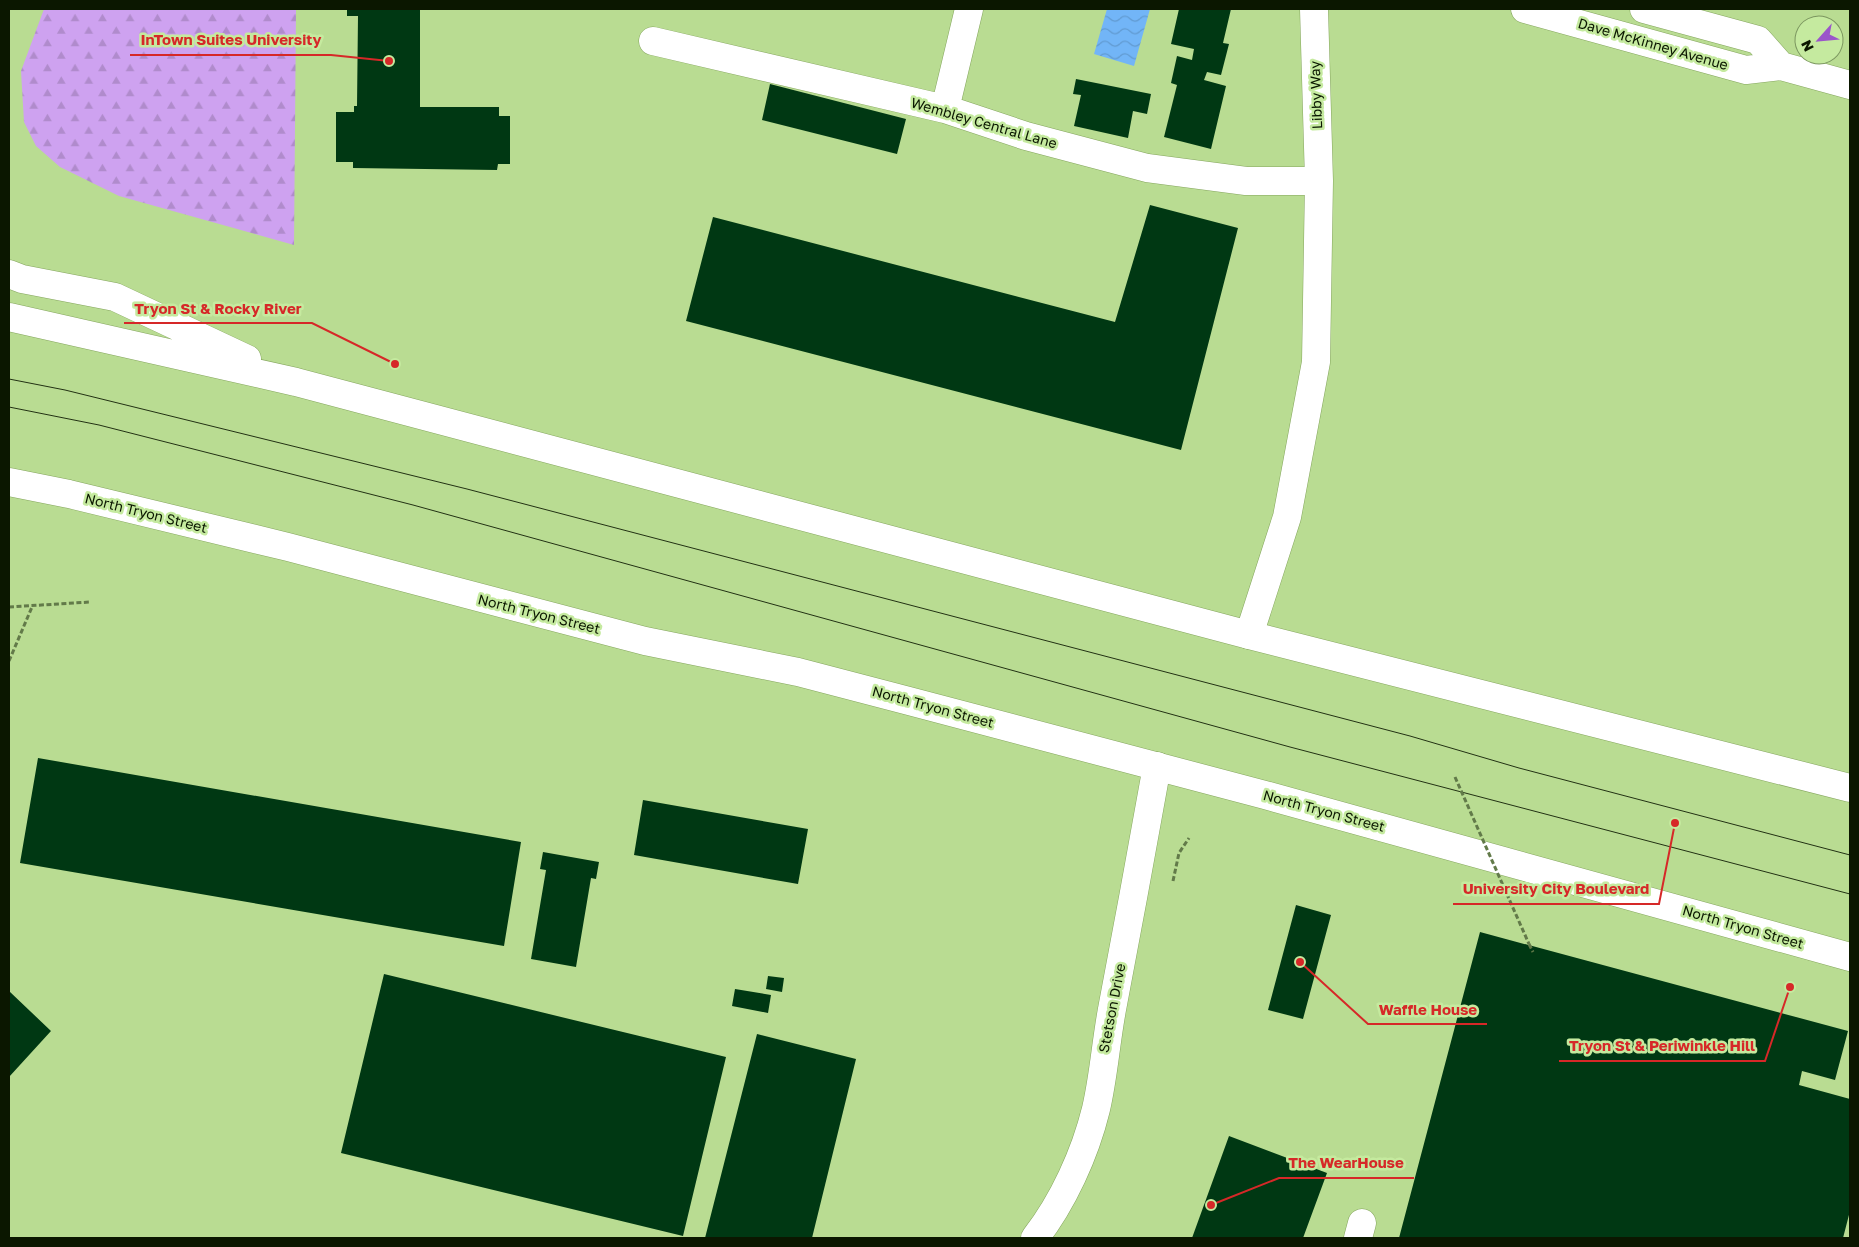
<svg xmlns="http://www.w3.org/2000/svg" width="1859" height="1247" viewBox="0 0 1859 1247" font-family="'Golos Text',sans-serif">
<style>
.forest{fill:url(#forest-firs)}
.water{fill:url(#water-waves)}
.building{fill:#003813}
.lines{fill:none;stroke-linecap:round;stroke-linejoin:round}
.minor-casing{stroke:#85a65e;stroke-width:29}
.major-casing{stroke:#85a65e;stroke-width:29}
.path{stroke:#627a49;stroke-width:3;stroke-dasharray:5 2.5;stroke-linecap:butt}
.minor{stroke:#fff;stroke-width:28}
.major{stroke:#fff;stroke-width:28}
.tram{stroke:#223113;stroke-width:1}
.path-bridge{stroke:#627a49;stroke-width:3;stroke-dasharray:5 2.5;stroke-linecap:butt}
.labels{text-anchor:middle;stroke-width:5;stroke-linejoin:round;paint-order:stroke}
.street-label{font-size:14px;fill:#0b1700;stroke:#c5ea9f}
.leader{fill:none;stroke:#d62828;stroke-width:2}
.callout-dot{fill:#d62828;stroke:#c5ea9f;stroke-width:2}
.callout-label{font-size:15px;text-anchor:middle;font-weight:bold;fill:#d62828;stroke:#c5ea9f;stroke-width:5;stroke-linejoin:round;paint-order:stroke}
</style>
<defs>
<pattern id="forest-firs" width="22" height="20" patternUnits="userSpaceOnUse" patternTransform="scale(1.25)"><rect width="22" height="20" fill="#cea2f0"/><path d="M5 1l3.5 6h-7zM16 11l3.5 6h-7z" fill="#b08bcc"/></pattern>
<pattern id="water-waves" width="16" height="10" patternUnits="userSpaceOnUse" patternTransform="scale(1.25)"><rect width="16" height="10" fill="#72b5f7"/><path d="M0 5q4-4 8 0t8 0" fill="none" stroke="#619bd2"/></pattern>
</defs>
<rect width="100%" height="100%" fill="#b9dc92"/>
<!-- forest -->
<path class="forest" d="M44,9h252l-2,236 -175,-49 -59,-29 -24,-21 -12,-24 -3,-51z"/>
<!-- water -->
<path class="water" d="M1107,9h43l-16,57 -40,-12z"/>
<!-- building -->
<path class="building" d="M347,9h73v98h79v9h11v48h-12l-1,6 -144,-2v-6h-17v-50h18v-6h3l1,-90h-11z
M1179,9h52l-8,34 6,1 -8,31 -14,-3 -3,8 22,6 -15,63 -47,-12 13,-52 -6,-2 6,-27 15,4 2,-11 -23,-5z
M1076,79l75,15 -4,20 -14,-3 -5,27 -54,-12 7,-31 -8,-1z
M770,84l136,35 -9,35 -135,-34z
M1150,205l88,23 -57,222 -495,-129 27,-104 402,105z
M38,758l483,84 -17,104 -484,-83z
M643,800l165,29 -10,55 -164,-29z
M543,852l56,10 -3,17 -5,-1 -15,89 -45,-8 15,-89 -6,-1z
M1296,905l35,10 -28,104 -35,-9z
M1480,932l368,99 -13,49 -33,-9 -3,14 51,14v112l-7,27h-444z
M384,974l342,83 -43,179 -342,-83z
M768,976l16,2 -2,14 -16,-3z
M735,989l36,6 -3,18 -36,-7z
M9,991l42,40 -42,46z
M757,1034l99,25 -44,179h-107z
M1229,1136l98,37 -24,65h-111z"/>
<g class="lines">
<defs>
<path id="minor" d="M1525,9l221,61 35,-4 69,19
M1644,9l114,31 23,26
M653,41l292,68 81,27 121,32 99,13h73
M945,109l24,-100
M1249,635l38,-118 29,-155 3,-181 -5,-172
M1035,1238c28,-36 50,-84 61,-129 8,-34 10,-70 17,-105 15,-79 30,-159 44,-238
M1358,1238l4,-15"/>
<path id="major" d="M9,274l13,5 93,18 132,62
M9,317l287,65 953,253 601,153
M9,482l60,12 219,53 357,94 153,31 111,29 356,94 585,162"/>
</defs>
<!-- minor casing -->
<use href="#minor" class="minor-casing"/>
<!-- major casing -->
<use href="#major" class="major-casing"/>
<!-- path -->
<path class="path" d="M9,607l81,-5
M9,661l23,-54
M1173,881l6,-28 10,-15
M1529,944l4,8"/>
<!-- minor -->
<use href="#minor" class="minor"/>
<!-- major -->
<use href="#major" class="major"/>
<!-- tram -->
<path class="tram" d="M9,379l56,11 402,99 943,247 109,32 331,87
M9,407l90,18 314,80 877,242 560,147"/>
<!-- path-bridge -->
<path class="path-bridge" d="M1455,777l74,167"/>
</g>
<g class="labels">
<!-- street labels -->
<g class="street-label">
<text transform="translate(1653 44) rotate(16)" y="5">Dave McKinney Avenue</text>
<text transform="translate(1316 95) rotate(-92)" y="5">Libby Way</text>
<text transform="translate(984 123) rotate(16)" y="5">Wembley Central Lane</text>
<text transform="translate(146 513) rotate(14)" y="5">North Tryon Street</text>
<text transform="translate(539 614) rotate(14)" y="5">North Tryon Street</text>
<text transform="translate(933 707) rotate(15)" y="5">North Tryon Street</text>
<text transform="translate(1324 811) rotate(15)" y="5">North Tryon Street</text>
<text transform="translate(1743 927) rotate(16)" y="5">North Tryon Street</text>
<text transform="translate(1112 1008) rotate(-79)" y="5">Stetson Drive</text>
</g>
</g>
<!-- callouts -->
<path class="leader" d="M389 61L331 55H130M395 364L312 323H124M1675 823L1659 904H1453M1300 962L1368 1024H1487M1790 987L1765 1061H1559M1211 1205L1279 1178H1414"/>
<g class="callout-dot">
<circle cx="389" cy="61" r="5"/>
<circle cx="395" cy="364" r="5"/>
<circle cx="1675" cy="823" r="5"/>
<circle cx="1300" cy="962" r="5"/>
<circle cx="1790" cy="987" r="5"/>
<circle cx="1211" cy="1205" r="5"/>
</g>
<g class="callout-label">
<text x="231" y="45">InTown Suites University</text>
<text x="218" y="314">Tryon St &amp; Rocky River</text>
<text x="1556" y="894">University City Boulevard</text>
<text x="1428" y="1015">Waffle House</text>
<text x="1662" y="1051">Tryon St &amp; Periwinkle Hill</text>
<text x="1346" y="1168">The WearHouse</text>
</g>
<!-- border -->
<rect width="1859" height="1247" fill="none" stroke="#0b1700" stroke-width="20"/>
<!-- north arrow -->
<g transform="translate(1819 40) rotate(243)"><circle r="24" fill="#c5ea9f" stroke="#7b965f"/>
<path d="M0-4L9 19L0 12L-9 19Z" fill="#9b55ca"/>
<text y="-8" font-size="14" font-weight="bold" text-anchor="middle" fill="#0b1700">N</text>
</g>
</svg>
